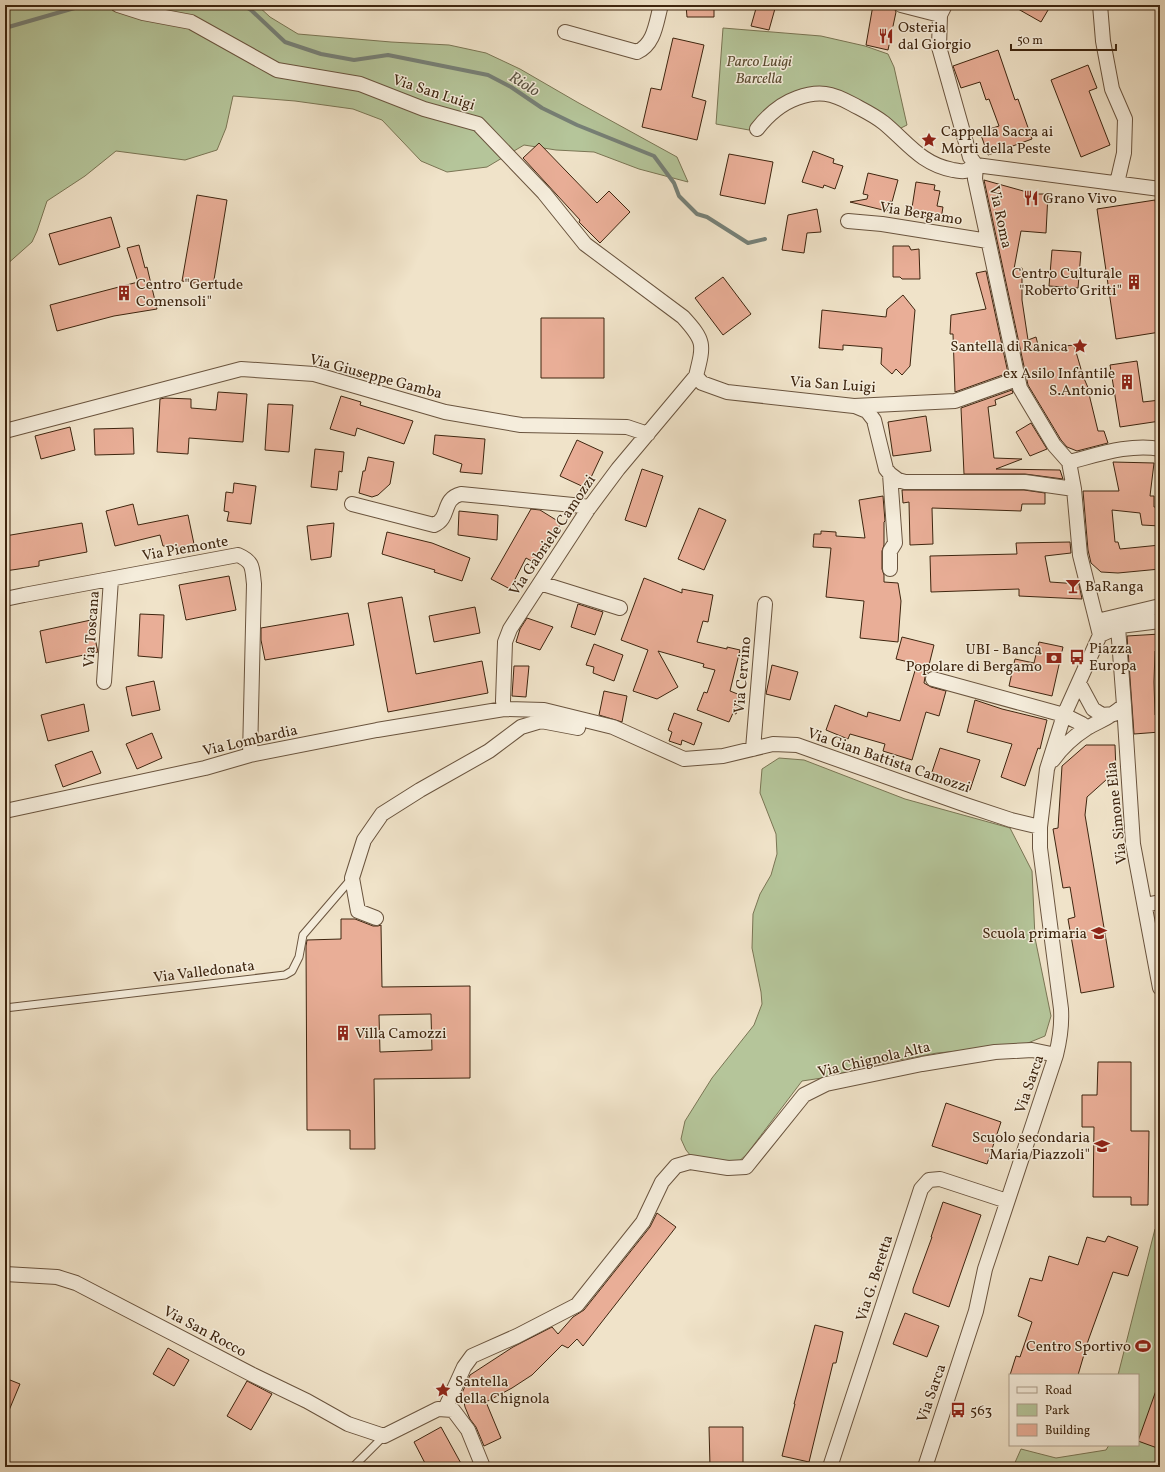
<svg xmlns="http://www.w3.org/2000/svg" width="1165" height="1472" viewBox="0 0 1165 1472" font-family="Vollkorn,serif">
<style>
.green{fill:#b5c59a;stroke:#7a7554}
.lines{fill:none;stroke-linecap:round;stroke-linejoin:round}
.stream{stroke:#768077;stroke-width:4}
.building{fill:#e9ae97;stroke:#3e250f;fill-rule:evenodd}
.lane-casing{stroke:#6a543e;stroke-width:9}
.street-casing{stroke:#6a543e;stroke-width:16}
.lane{stroke:#f5eddc;stroke-width:7}
.street{stroke:#f5eddc;stroke-width:14}
.labels{text-anchor:middle;stroke-width:3;stroke-linejoin:round;paint-order:stroke}
.poi-label{font-size:15px;fill:#3e250f;stroke:#f5eddc;text-anchor:start}
.park-label{font-size:15px;font-style:italic;fill:#5c4d32;stroke:#f5eddc}
.street-label{font-size:15px;fill:#3e250f;stroke:#f5eddc}
.water-label{font-size:16px;font-style:italic;fill:#5a5343;stroke:#f5eddc}
</style>
<rect width="100%" height="100%" fill="#f0e3c9"/>
<filter id="stains"><feTurbulence type="fractalNoise" baseFrequency=".005" numOctaves="4"/><feColorMatrix values="0 0 0 0 .2 0 0 0 0 .09 0 0 0 0 .02 0 0 0 .5 -.17"/></filter>
<radialGradient id="worn" r=".72"><stop offset=".6" stop-color="#630" stop-opacity="0"/><stop offset="1" stop-color="#630" stop-opacity=".3"/></radialGradient>
<!-- green -->
<path class="green" d="M24,5h233l13,12 28,17 93,8 58,3 37,8 34,16 57,33 100,55 11,25 -49,-13 -45,-17 -38,-2 -32,-5 -37,22 -40,5 -26,-11 -39,-41 -29,-11 -58,-8 -62,-5 -7,32 -9,22 -32,10 -69,-9 -31,25 -38,25 -10,30 -5,11 -27,24v-256z
M723,28l98,8 44,10 23,8 6,13 13,58 -8,4 -78,-41 -64,32 -8,10 -33,-6z
M779,758l25,2 101,39 105,29 22,43 3,67 16,78 -6,20 -22,9 -86,8 -49,9 -66,16 -20,3 -56,74 -8,7 -43,-1 -9,-11 -5,-11 4,-18 27,-43 42,-53 8,-21 -1,-12 -9,-44 1,-34 7,-20 11,-19 6,-21 -1,-20 -16,-41 2,-24z
M1155,1229h5v238h-147l8,-18 35,9 50,-8 3,-5h29v-70h-20z"/>
<g class="lines">
<!-- stream -->
<path class="stream" d="M243,5l8,5 34,32 36,12 33,6 34,-5 100,20 23,12 31,21 35,17 77,31 20,27 5,13 18,18 10,3 41,26 17,-4
M5,28l80,-23"/>
</g>
<!-- building -->
<path class="building" d="M686,5h28v12h-27z
M757,5h19l-7,25 -18,-4z
M873,5h20l3,7 -8,38 -22,-5z
M1011,5h40l-10,17z
M673,38l31,7 -12,52 14,4 -9,39 -55,-13 9,-39 10,2z
M998,50l17,50 3,-1 14,40 -44,16 -8,-23 19,-6 -10,-27 -3,1 -6,-18 -19,6 -8,-22z
M1088,65l9,23 -8,3 21,54 -29,12 -30,-77z
M539,143l58,60 12,-12 21,21 -30,31 -21,-21 1,-2 -57,-62z
M813,151l21,8 -1,4 10,3 -8,23 -11,-4 -1,3 -21,-6z
M729,154l44,8 -8,42 -45,-9z
M868,173l30,7 -6,22 -2,-1 -3,10 -37,-9 17,-3 1,-4 -5,-1z
M984,180l50,14h14l-2,39 -25,-2 -7,38 8,-1v32l6,40 8,-3 3,12 35,-4 9,31 6,14h-1l10,41h6l4,12 -31,8 -10,-4 -6,-7 -33,-55z
M916,182l19,3 -1,5 6,1 -3,15 6,1 -2,12 -30,-5z
M197,195l30,5 -14,86 -31,-5z
M1155,200l5,32v100l-44,7 -19,-130z
M817,209l4,23 -14,1 -3,20 -22,-3 6,-35z
M111,217l9,30 -61,18 -10,-31z
M139,245l6,23 2,-1 10,42 -43,7 -57,15 -7,-26 88,-23 -11,-34z
M893,246h16l2,4 8,-1 1,30h-18l-2,-2h-7z
M1052,250l29,2 -3,36 -29,-2z
M986,271l22,102 -53,19 -2,-58h-3l1,-19 35,-6 -10,-36z
M723,277l28,37 -28,21 -28,-37z
M903,295l12,15 -5,56 -8,9 -6,-6 -4,5 -11,-10 1,-16 -39,-3v5l-24,-2 3,-38 64,7 1,-8z
M541,318h63v60h-63z
M1137,361l6,41 17,-2v21l-40,6 -10,-62z
M1012,390l1,3 -18,7 1,5 -8,2 6,51 28,1 -26,10 64,1 3,9 -38,-5h-61l-3,-66z
M218,392l29,2 -4,48 -54,-4 -1,16 -31,-2 3,-53 5,-1 26,1v9l25,2z
M341,396l20,6 -1,3 53,16 -9,23 -47,-16 -2,8 -25,-7z
M268,404l25,1 -4,47 -24,-2z
M926,416l5,35 -38,5 -5,-34z
M1031,423l16,26 -17,7 -14,-24z
M70,427l5,23 -34,9 -6,-23z
M133,428l1,26 -39,1 -1,-26z
M435,435l50,4 -3,35 -22,-2 2,-8 -29,-10z
M577,440l26,12 -17,36 -26,-12z
M315,449l29,3 -2,20 -3,-1 -2,19 -26,-3z
M368,457l26,5 -4,22 -12,11 -6,2 -13,-4 4,-22h2z
M1113,462l41,1 -4,33h4v11h6v19l-18,-1 -2,-12 -28,-3 3,32h3l2,7 40,-4v24l-42,4 -17,-1 -10,-9 -3,-13 -5,-59h36z
M642,469l21,7 -17,51 -21,-7z
M234,483l22,3 -5,38 -24,-3 2,-9 -5,-1 2,-19 7,1z
M902,490h122l21,3v11h-23l-1,7 -89,-3 1,36 -23,1 -1,-43 -6,1z
M883,496l2,25 -1,1v23l-2,6v18l2,6v7l14,1 3,18 -3,41 -38,-4 4,-37 -38,-4 5,-49 -18,-1 1,-13h7v-3l15,1v4l29,2 -6,-38z
M133,504l5,21 50,-10 6,29 -22,5v-3h-9l-3,-11 -45,11 -9,-35z
M699,508l27,12 -22,50 -26,-11z
M531,509l9,1 21,13 -24,41 -11,-6 -16,31 -19,-10z
M459,511l39,4 -1,25 -39,-5z
M82,523l5,29 -48,9v5l-34,5v-35z
M334,523l-3,34 -20,3 -4,-34z
M387,532l45,11 38,15 -8,23 -28,-9 1,-2 -53,-16z
M1070,542l1,11 -26,3 5,26 29,2 3,15 -63,-3v-7l-88,3 -1,-36 87,-2 -1,-11z
M229,576l7,34 -50,10 -7,-35z
M644,578l38,15v-4l31,6 -5,27 -5,-1 -6,21 30,7v-2l13,3 -10,41 10,4 -2,6 2,1 -4,12 -3,-1 -4,9 -32,-12 7,-18 3,1 8,-23 -12,-3 1,-3 -46,-13 20,36 -21,12 -24,-8 15,-41 -27,-10z
M402,597l14,77 66,-13 6,32 -100,19 -20,-109z
M578,604l25,8 -8,23 -24,-8z
M475,607l5,26 -46,9 -5,-26z
M348,613l6,32 -89,15 -4,-20v-12z
M140,614l24,1 -2,43 -24,-2z
M527,618l26,9 -13,23 -24,-8 4,-13z
M91,620l7,32 -52,11 -6,-32z
M1160,634v16l-5,1 -1,31 1,33h5v17l-26,2 -7,-98z
M902,637l32,8 -7,28 -2,4 -1,6 7,4 15,4 -7,25 -13,-4 -14,48 -29,-9 2,-7 -35,-10 -2,5 -22,-9 9,-25 32,12 1,-5 32,9 17,-57 -21,-5z
M1039,642l24,5 -11,49 -43,-10 6,-27 19,4z
M594,644l29,11 -9,26 -21,-8 1,-6 -8,-2z
M772,665l26,7 -8,28 -24,-6z
M514,666h15l-3,31 -14,-1z
M154,681l6,29 -28,6 -6,-29z
M604,691l23,5 -5,26 -23,-7z
M975,700l27,9 45,11 -7,29 -2,-1 -13,38 -24,-9 11,-33 -45,-12z
M84,704l5,27 -41,10 -7,-26z
M674,713l28,10 -8,22 -12,-5 -1,5 -12,-4 3,-9 -4,-2z
M152,733l10,25 -25,11 -11,-25z
M1086,745h29l1,26 -29,26 -2,18 29,172 -33,6 -13,-74 7,-2 -5,-30 -7,1 -10,-59 5,-1 4,-62z
M940,748l40,12 -10,30 -40,-12z
M92,751l9,22 -38,14 -8,-22z
M341,919h14l18,7h5l3,-1 1,62 88,-1v92l-96,1 1,70h-25v-19h-43l-1,-184 1,-6 34,-1zM431,1014l1,36 -52,2 -1,-37z
M1098,1062h33v69h18l-1,74h-17v-8h-38l1,-70h-12v-32h15z
M946,1103l55,19 -14,42 -55,-18z
M943,1202l38,13 -32,92 -36,-14v-4l19,-52h-1z
M657,1213l19,14 -93,119 -6,-7 -9,9 -6,-3 -30,30 -20,13 -26,14 15,36 -17,8 -8,-19 -6,-8 -5,-12 -3,-14 8,-18 43,-28 39,-20 6,7 15,-17 11,-7 66,-83z
M1108,1236l30,11 -10,29 -15,-4 -25,69 -10,34h-68l6,-19 4,1 12,-35 -14,-6 12,-38 12,3 7,-25 29,9 9,-28 18,5z
M905,1313l34,13 -12,31 -34,-13z
M815,1325l28,7 -7,31h-3l-24,99 -27,-6 13,-52h-1z
M168,1348l21,12 -15,26 -21,-12z
M5,1378l15,6 -15,36z
M247,1381l25,13 -21,36 -24,-14z
M1158,1385h2v64l-22,-8z
M441,1427l22,40h-36l-13,-25z
M709,1427h34v40h-33z"/>
<g class="lines">
<defs>
<path id="lane" d="M5,1008l280,-33 7,-4 7,-14 4,-22 49,-57
M353,1467l31,-31"/>
<path id="street" d="M118,5l25,8 48,9 86,48 83,14 64,25 54,15 66,69 41,51 98,73c22,24 21,27 13,59
M901,5l39,10
M945,5l-5,10 -1,32 31,110 6,8 -1,14 45,209 34,57 15,17
M1100,5l3,36 9,48 13,30 -1,34 -7,30
M565,32l72,20c18,-8 19,-30 24,-47
M757,129c11,-14 23,-25 40,-31 22,-8 35,-5 55,6 11,6 22,11 32,19 23,19 37,41 69,47 3,0 8,2 12,1 3,-1 7,-4 11,-6
M976,165l184,24
M848,221l34,3 106,17
M855,406l12,5 7,9 12,49 4,5 5,69 -5,8v18
M5,431l236,-62 73,5 131,38 76,13 106,2 21,7
M1069,462l5,27 6,66 20,80
M1069,462c28,-7 62,-19 91,-13
M890,474l8,6 7,2h120l49,7
M352,504l82,21c17,-7 7,-26 27,-31l122,12 6,2
M540,583l80,25
M5,599l19,-4 214,-40c16,7 14,13 16,29l-4,171
M1097,621l63,-15
M933,679l131,36 18,9 5,4
M104,682l7,-103
M1079,683l14,26 9,6 12,-1
M1124,705l9,139 27,144
M504,709l-1,-8 2,-59 5,-13 79,-121 29,-39 78,-93 6,7 25,9 127,14 101,-5 62,-22
M753,749l12,-145
M1053,760c9,-13 20,-23 34,-32 14,-8 25,-11 37,-23l-6,-78
M5,811l200,-43 45,-13 127,-25 127,-21 40,1 69,17 71,32 39,-3 50,-12 24,1 169,60 45,15 29,7
M1145,905l15,-3
M376,918l-18,-7 -6,-33 12,-38 18,-26 38,-24 69,-39 32,-24 20,-6 37,7
M5,1274l52,3 19,6 177,92 54,26 41,23 36,12 54,-27 15,1 15,20 15,37
M445,1409l19,-42 8,-11 45,-20 60,-31 66,-83 19,-40 14,-16 14,-4 38,6 18,-1 58,-72 22,-11 96,-20 73,-12 37,-2 24,5
M830,1467l91,-278 8,-9 11,-1 67,22
M925,1467l51,-156 9,-42 71,-214c4,-16 6,-30 5,-46l-21,-161v-21l7,-58 17,-54 36,-80 20,-9 40,-5"/>
</defs>
<!-- lane casing -->
<use href="#lane" class="lane-casing"/>
<!-- street casing -->
<use href="#street" class="street-casing"/>
<!-- lane -->
<use href="#lane" class="lane"/>
<!-- street -->
<use href="#street" class="street"/>
</g>
<!-- icons -->
<defs>
<symbol id="restaurant-bare" viewBox="-9 -9 18 18"><path d="M-5-6h1v4h1v-4h1v4h1v-4h1v5L-1.5 .5V6h-2V.5L-5-1ZM5-6V6H3V1.5H1.5Q1.5-4 5-6Z" fill="#8f2418" stroke="#f5eddc" stroke-width="2.5" paint-order="stroke"/></symbol>
<symbol id="sight-bare" viewBox="-9 -9 18 18"><path d="M0-6L1.8-2.2L6-1.7L2.9 1.2L3.7 5.4L0 3.3L-3.7 5.4L-2.9 1.2L-6-1.7L-1.8-2.2Z" fill="#8f2418" stroke="#f5eddc" stroke-width="2.5" paint-order="stroke"/></symbol>
<symbol id="building-bare" viewBox="-9 -9 18 18"><path d="M-4-6H4V6H1V3H-1V6H-4ZM-2.5-4.3h1.7v1.8h-1.7ZM.8-4.3h1.7v1.8H.8ZM-2.5-1h1.7V.8h-1.7ZM.8-1h1.7V.8H.8Z" fill="#8f2418" stroke="#f5eddc" stroke-width="2.5" paint-order="stroke"/></symbol>
<symbol id="bar-bare" viewBox="-9 -9 18 18"><path d="M-6-5H6L.8 .8V4.5H3.5V6h-7V4.5H-.8V.8Z" fill="#8f2418" stroke="#f5eddc" stroke-width="2.5" paint-order="stroke"/></symbol>
<symbol id="bus-bare" viewBox="-9 -9 18 18"><path d="M-5-6H5V4H4V6H2V4H-2V6H-4V4H-5ZM-3.5-4V0h7V-4ZM-3.5 1.2v1.5H-2V1.2ZM2 1.2v1.5H3.5V1.2Z" fill="#8f2418" stroke="#f5eddc" stroke-width="2.5" paint-order="stroke"/></symbol>
<symbol id="bank-bare" viewBox="-9 -9 18 18"><path d="M-6-4H6V4H-6ZM0-2.3a2.3 2.3 0 1 0 0 4.6a2.3 2.3 0 1 0 0-4.6Z" fill="#8f2418" stroke="#f5eddc" stroke-width="2.5" paint-order="stroke"/></symbol>
<symbol id="school-bare" viewBox="-9 -9 18 18"><path d="M0-5L7-2L0 1L-7-2ZM-4 1L0 2.5L4 1V4Q0 6-4 4Z" fill="#8f2418" stroke="#f5eddc" stroke-width="2.5" paint-order="stroke"/></symbol>
<symbol id="stadium-bare" viewBox="-9 -9 18 18"><path d="M0-5a6.5 5 0 1 0 0 10a6.5 5 0 1 0 0-10ZM-3.5-1.8h7v3.6h-7Z" fill="#8f2418" stroke="#f5eddc" stroke-width="2.5" paint-order="stroke"/></symbol>
</defs>
<g fill-rule="evenodd">
<use href="#restaurant-bare" x="875" y="25" width="22" height="22"/>
<use href="#sight-bare" x="918" y="129" width="22" height="22"/>
<use href="#restaurant-bare" x="1020" y="187" width="22" height="22"/>
<use href="#building-bare" x="1123" y="271" width="22" height="22"/>
<use href="#building-bare" x="113" y="282" width="22" height="22"/>
<use href="#sight-bare" x="1069" y="335" width="22" height="22"/>
<use href="#building-bare" x="1116" y="371" width="22" height="22"/>
<use href="#bar-bare" x="1062" y="575" width="22" height="22"/>
<use href="#bus-bare" x="1066" y="646" width="22" height="22"/>
<use href="#bank-bare" x="1043" y="647" width="22" height="22"/>
<use href="#school-bare" x="1088" y="922" width="22" height="22"/>
<use href="#building-bare" x="332" y="1022" width="22" height="22"/>
<use href="#school-bare" x="1091" y="1135" width="22" height="22"/>
<use href="#stadium-bare" x="1132" y="1335" width="22" height="22"/>
<use href="#sight-bare" x="432" y="1379" width="22" height="22"/>
<use href="#bus-bare" x="947" y="1399" width="22" height="22"/>
</g>
<g class="labels">
<!-- poi labels -->
<g class="poi-label">
<text x="898" y="32">Osteria<tspan x="898" dy="17">dal Giorgio</tspan></text>
<text x="941" y="136">Cappella Sacra ai<tspan x="941" dy="17">Morti della Peste</tspan></text>
<text x="1043" y="203">Grano Vivo</text>
<text x="1122" y="278" text-anchor="end">Centro Culturale<tspan x="1122" dy="17">"Roberto Gritti"</tspan></text>
<text x="136" y="289">Centro "Gertude<tspan x="136" dy="17">Comensoli"</tspan></text>
<text x="1068" y="351" text-anchor="end">Santella di Ranica</text>
<text x="1115" y="378" text-anchor="end">ex Asilo Infantile<tspan x="1115" dy="17">S.Antonio</tspan></text>
<text x="1085" y="591">BaRanga</text>
<text x="1089" y="653">Piazza<tspan x="1089" dy="17">Europa</tspan></text>
<text x="1042" y="654" text-anchor="end">UBI - Banca<tspan x="1042" dy="17">Popolare di Bergamo</tspan></text>
<text x="1087" y="938" text-anchor="end">Scuola primaria</text>
<text x="355" y="1038">Villa Camozzi</text>
<text x="1090" y="1142" text-anchor="end">Scuolo secondaria<tspan x="1090" dy="17">"Maria Piazzoli"</tspan></text>
<text x="1131" y="1351" text-anchor="end">Centro Sportivo</text>
<text x="455" y="1386">Santella<tspan x="455" dy="17">della Chignola</tspan></text>
<text x="970" y="1415">563</text>
</g>
<!-- park labels -->
<g class="park-label">
<text x="759" y="66">Parco Luigi<tspan x="759" dy="17">Barcella</tspan></text>
</g>
<!-- street labels -->
<g class="street-label">
<text transform="translate(434 92) rotate(18)" y="5">Via San Luigi</text>
<text transform="translate(921 213) rotate(9)" y="5">Via Bergamo</text>
<text transform="translate(1001 217) rotate(78)" y="5">Via Roma</text>
<text transform="translate(376 376) rotate(15)" y="5">Via Giuseppe Gamba</text>
<text transform="translate(833 384) rotate(4)" y="5">Via San Luigi</text>
<text transform="translate(552 535) rotate(-56)" y="5">Via Gabriele Camozzi</text>
<text transform="translate(185 548) rotate(-10)" y="5">Via Piemonte</text>
<text transform="translate(91 629) rotate(-86)" y="5">Via Toscana</text>
<text transform="translate(742 675) rotate(-85)" y="5">Via Cervino</text>
<text transform="translate(250 740) rotate(-13)" y="5">Via Lombardia</text>
<text transform="translate(889 760) rotate(19)" y="5">Via Gian Battista Camozzi</text>
<text transform="translate(1116 813) rotate(-96)" y="5">Via Simone Elia</text>
<text transform="translate(204 971) rotate(-7)" y="5">Via Valledonata</text>
<text transform="translate(874 1059) rotate(-13)" y="5">Via Chignola Alta</text>
<text transform="translate(1029 1084) rotate(-71)" y="5">Via Sarca</text>
<text transform="translate(874 1278) rotate(-72)" y="5">Via G. Beretta</text>
<text transform="translate(205 1331) rotate(28)" y="5">Via San Rocco</text>
<text transform="translate(931 1393) rotate(-71)" y="5">Via Sarca</text>
</g>
<!-- water labels -->
<g class="water-label">
<text transform="translate(525 83) rotate(32)" y="6">Riolo</text>
</g>
</g>
<!-- margin -->
<rect width="1165" height="1472" fill="none" stroke="#f0e3c9" stroke-width="20"/>
<rect x="6" y="6" width="1153" height="1460" fill="none" stroke="#3e250f" stroke-width="2"/>
<rect x="10" y="10" width="1145" height="1452" fill="none" stroke="#3e250f"/>
<!-- legend -->
<rect x="1009" y="1374" width="130" height="72" fill="#f5eddc" stroke="#ac9d8a"/>
<rect x="1017" y="1387" width="20" height="6" fill="#f5eddc" stroke="#ac9d8a"/>
<text x="1045" y="1394" font-size="12" fill="#3e250f">Road</text>
<rect x="1017" y="1404" width="20" height="12" fill="#b5c59a" stroke="#ac9d8a"/>
<text x="1045" y="1414" font-size="12" fill="#3e250f">Park</text>
<rect x="1017" y="1424" width="20" height="12" fill="#e9ae97" stroke="#ac9d8a"/>
<text x="1045" y="1434" font-size="12" fill="#3e250f">Building</text>
<!-- scale -->
<path d="M1011 44v6h105v-6" fill="none" stroke="#3e250f" stroke-width="2"/>
<text x="1017" y="44" font-size="12" fill="#3e250f" stroke="#f5eddc" stroke-width="3" paint-order="stroke">50 m</text>
<rect width="100%" height="100%" filter="url(#stains)"/>
<rect width="100%" height="100%" fill="url(#worn)"/>
</svg>
